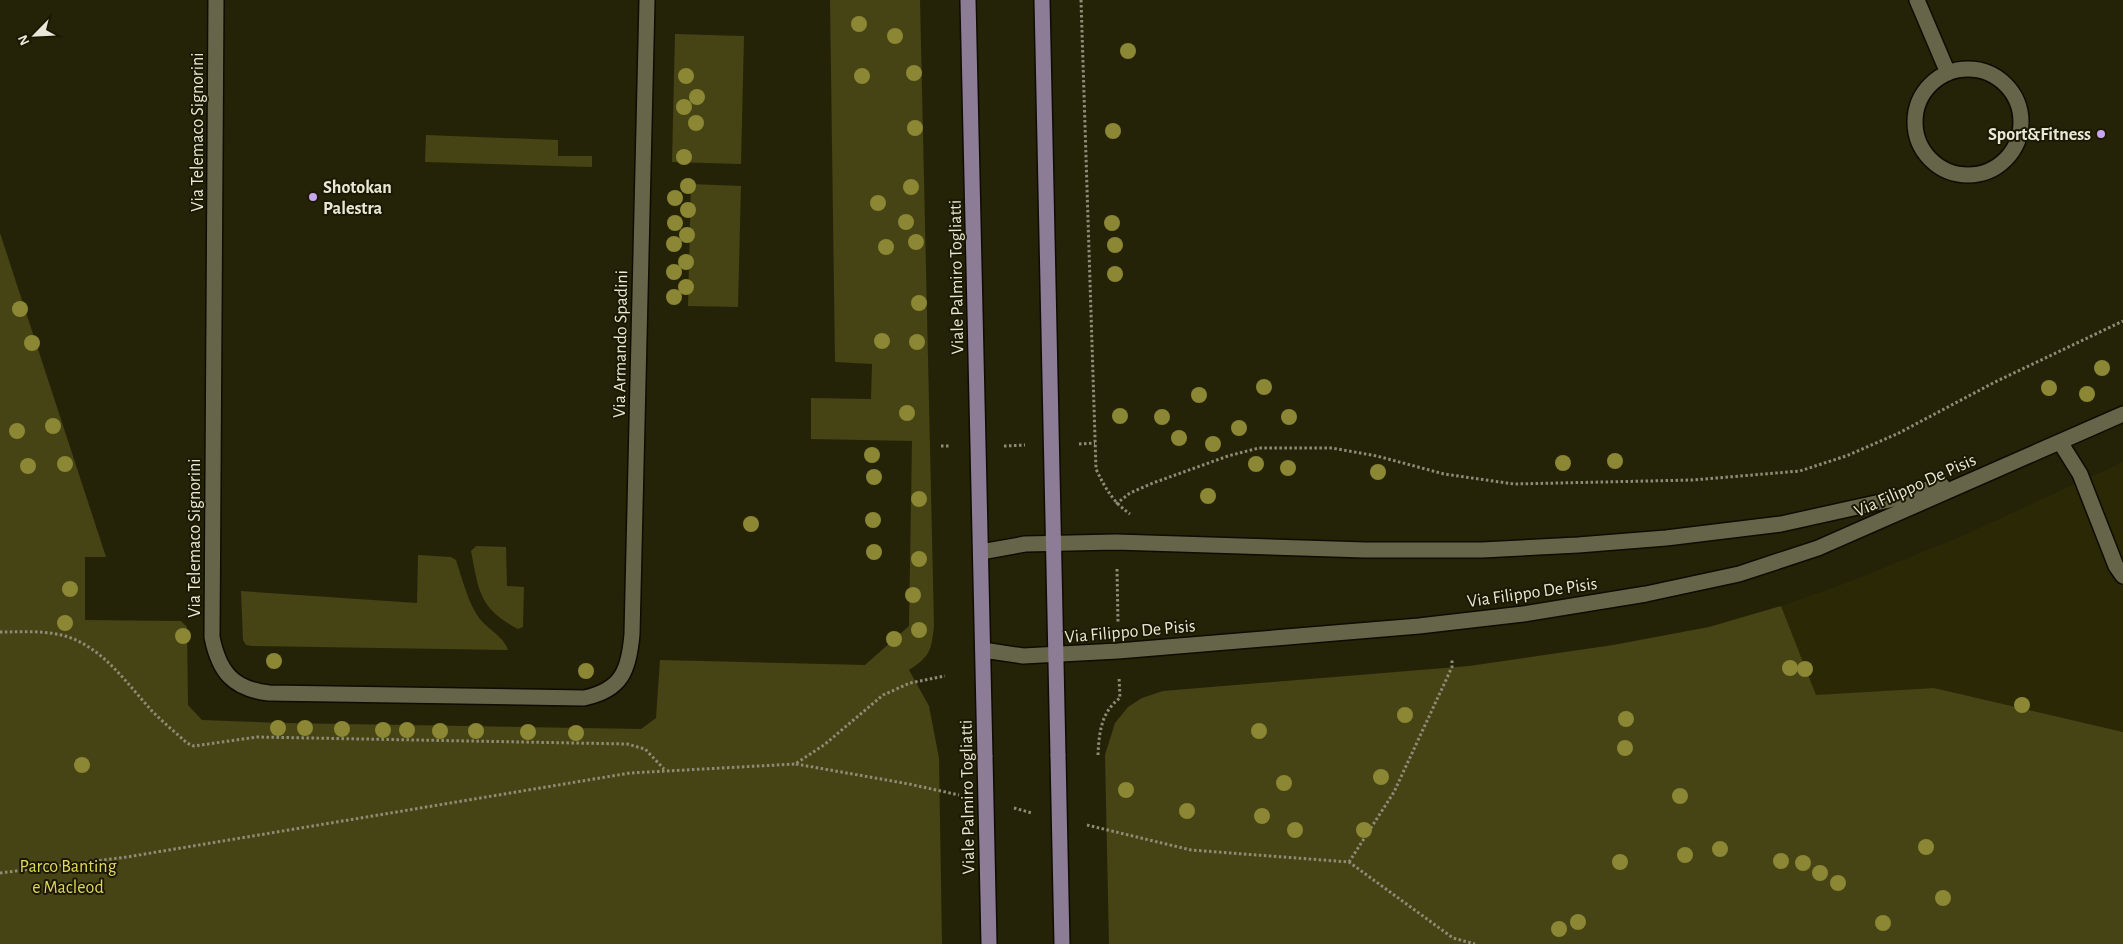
<svg xmlns="http://www.w3.org/2000/svg" width="2123" height="944" viewBox="0 0 2123 944" font-family="'Alegreya Sans',sans-serif">
<style>
.built{fill:#2b2905}
.green{fill:#464314}
.lines{fill:none;stroke-linecap:round;stroke-linejoin:round}
.minor-casing{stroke:#0e0c00;stroke-width:18}
.major-casing{stroke:#0e0c00;stroke-width:18}
.path{stroke:#8d8c76;stroke-width:3;stroke-dasharray:2.5 2.5;stroke-linecap:butt}
.minor{stroke:#676549;stroke-width:15}
.major{stroke:#8d7c96;stroke-width:15}
.major-bridge-casing{stroke:#0e0c00;stroke-width:18;stroke-linecap:butt}
.major-bridge{stroke:#8d7c96;stroke-width:15}
.tree{fill:#8b8735}
.poi-dot{fill:#c6a6f0;stroke:#1b1901;stroke-width:2}
.labels{text-anchor:middle;stroke-width:4;stroke-linejoin:round;paint-order:stroke}
.street-label{font-size:18px;fill:#e9e8d8;stroke:#1b1901}
.poi-label{font-size:18px;font-weight:bold;fill:#e9e8d8;stroke:#1b1901;text-anchor:end}
.park-label{font-size:18px;fill:#e0d85a;stroke:#1b1901}
</style>
<rect width="100%" height="100%" fill="#242308"/>
<!-- built -->
<path class="built" d="M2123,462v270l-189,-44 -118,8 -35,-90 65,-23 114,-46z"/>
<!-- green -->
<path class="green" d="M830,0h90l14,626c-3,26 -4,30 -25,44l20,36 10,52 3,186h-942v-711l106,324h-21v63l96,1 6,6 1,78 14,15 83,3 356,6 15,-11 4,-58 205,5 44,-39 3,-185 -101,-2v-41l60,1 1,-35 -37,-2z
M675,34l69,2 -3,128 -69,-2z
M426,135l132,5v16h34v11l-167,-5z
M691,184l50,2 -3,121 -50,-1z
M476,546l30,1 1,39 17,1 -1,40 -5,2c-39,-21 -39,-37 -47,-78z
M418,555l33,2 5,3c6,18 11,39 21,55 9,14 27,21 31,35l-256,-4 -6,-1 -3,-5 -2,-49 176,12z
M1781,606l35,89 118,-7 189,44v212h-1014l-4,-189 10,-32 13,-16 14,-9 21,-7 306,-25 144,-21 96,-18z"/>
<g class="lines">
<defs>
<path id="minor" d="M216,0l-4,637c7,35 21,52 57,56l315,5c38,-8 45,-28 48,-64l15,-634
M1917,0l31,73
M1915 122a53 53 0 1 1 106 0a53 53 0 1 1-106 0Z
M2060,442l20,32 36,92 7,10
M981,552l44,-8 91,-2 249,8h117l96,-5 88,-7 115,-14 104,-23 57,-16
M983,650l40,6 95,-5 301,-25 104,-12 123,-20 93,-20 79,-26 305,-134"/>
<path id="major" d="M968,0l17,757
M1042,0l16,756"/>
</defs>
<!-- minor casing -->
<use href="#minor" class="minor-casing"/>
<!-- major casing -->
<use href="#major" class="major-casing"/>
<!-- path -->
<path class="path" d="M1081,0l15,469c9,19 17,33 34,45
M1079,444l16,-1
M941,446h9
M1004,446l21,-1
M1116,504l14,-11 23,-10 75,-27 31,-8h73l45,8 67,18 70,10 179,-4 107,-9 46,-15 51,-22 98,-52 128,-61
M1117,569l1,54
M0,632c21,0 44,-2 65,4 38,11 62,48 88,76 11,11 23,21 34,31l7,3 63,-9 370,7 18,5 19,20
M1098,755c1,-22 3,-43 22,-57l-1,-21
M796,764l113,20 50,11
M1014,808l18,5
M1087,825l104,25 158,12 104,76 22,6
M1349,862l45,-70 58,-125v-9
M0,873l127,-16 503,-84 165,-9 29,-19 59,-50 27,-12 35,-7"/>
<!-- minor -->
<use href="#minor" class="minor"/>
<!-- major -->
<use href="#major" class="major"/>
<defs>
<path id="major-bridge" d="M1058,756l4,188
M985,757l4,187"/>
</defs>
<!-- major-bridge casing -->
<use href="#major-bridge" class="major-bridge-casing"/>
<!-- major-bridge -->
<use href="#major-bridge" class="major-bridge"/>
</g>
<!-- trees -->
<g class="tree">
<circle cx="859" cy="24" r="8"/>
<circle cx="895" cy="36" r="8"/>
<circle cx="1128" cy="51" r="8"/>
<circle cx="914" cy="73" r="8"/>
<circle cx="686" cy="76" r="8"/>
<circle cx="862" cy="76" r="8"/>
<circle cx="697" cy="97" r="8"/>
<circle cx="684" cy="107" r="8"/>
<circle cx="696" cy="123" r="8"/>
<circle cx="915" cy="128" r="8"/>
<circle cx="1113" cy="131" r="8"/>
<circle cx="684" cy="157" r="8"/>
<circle cx="688" cy="186" r="8"/>
<circle cx="911" cy="187" r="8"/>
<circle cx="675" cy="198" r="8"/>
<circle cx="878" cy="203" r="8"/>
<circle cx="688" cy="210" r="8"/>
<circle cx="906" cy="222" r="8"/>
<circle cx="675" cy="223" r="8"/>
<circle cx="1112" cy="223" r="8"/>
<circle cx="687" cy="235" r="8"/>
<circle cx="916" cy="242" r="8"/>
<circle cx="674" cy="244" r="8"/>
<circle cx="1115" cy="245" r="8"/>
<circle cx="886" cy="247" r="8"/>
<circle cx="686" cy="262" r="8"/>
<circle cx="674" cy="272" r="8"/>
<circle cx="1115" cy="274" r="8"/>
<circle cx="686" cy="287" r="8"/>
<circle cx="674" cy="297" r="8"/>
<circle cx="919" cy="303" r="8"/>
<circle cx="20" cy="309" r="8"/>
<circle cx="882" cy="341" r="8"/>
<circle cx="917" cy="342" r="8"/>
<circle cx="32" cy="343" r="8"/>
<circle cx="2102" cy="368" r="8"/>
<circle cx="1264" cy="387" r="8"/>
<circle cx="2049" cy="388" r="8"/>
<circle cx="2087" cy="394" r="8"/>
<circle cx="1199" cy="395" r="8"/>
<circle cx="907" cy="413" r="8"/>
<circle cx="1120" cy="416" r="8"/>
<circle cx="1162" cy="417" r="8"/>
<circle cx="1289" cy="417" r="8"/>
<circle cx="53" cy="426" r="8"/>
<circle cx="1239" cy="428" r="8"/>
<circle cx="17" cy="431" r="8"/>
<circle cx="1179" cy="438" r="8"/>
<circle cx="1213" cy="444" r="8"/>
<circle cx="872" cy="455" r="8"/>
<circle cx="1615" cy="461" r="8"/>
<circle cx="1563" cy="463" r="8"/>
<circle cx="65" cy="464" r="8"/>
<circle cx="1256" cy="464" r="8"/>
<circle cx="28" cy="466" r="8"/>
<circle cx="1288" cy="468" r="8"/>
<circle cx="1378" cy="472" r="8"/>
<circle cx="874" cy="477" r="8"/>
<circle cx="1208" cy="496" r="8"/>
<circle cx="919" cy="499" r="8"/>
<circle cx="873" cy="520" r="8"/>
<circle cx="751" cy="524" r="8"/>
<circle cx="874" cy="552" r="8"/>
<circle cx="919" cy="559" r="8"/>
<circle cx="70" cy="589" r="8"/>
<circle cx="913" cy="595" r="8"/>
<circle cx="65" cy="623" r="8"/>
<circle cx="919" cy="630" r="8"/>
<circle cx="183" cy="636" r="8"/>
<circle cx="894" cy="639" r="8"/>
<circle cx="274" cy="661" r="8"/>
<circle cx="1790" cy="668" r="8"/>
<circle cx="1805" cy="669" r="8"/>
<circle cx="586" cy="671" r="8"/>
<circle cx="2022" cy="705" r="8"/>
<circle cx="1405" cy="715" r="8"/>
<circle cx="1626" cy="719" r="8"/>
<circle cx="278" cy="728" r="8"/>
<circle cx="305" cy="728" r="8"/>
<circle cx="342" cy="729" r="8"/>
<circle cx="383" cy="730" r="8"/>
<circle cx="407" cy="730" r="8"/>
<circle cx="440" cy="731" r="8"/>
<circle cx="476" cy="731" r="8"/>
<circle cx="1259" cy="731" r="8"/>
<circle cx="528" cy="732" r="8"/>
<circle cx="576" cy="733" r="8"/>
<circle cx="1625" cy="748" r="8"/>
<circle cx="82" cy="765" r="8"/>
<circle cx="1381" cy="777" r="8"/>
<circle cx="1284" cy="783" r="8"/>
<circle cx="1126" cy="790" r="8"/>
<circle cx="1680" cy="796" r="8"/>
<circle cx="1187" cy="811" r="8"/>
<circle cx="1262" cy="816" r="8"/>
<circle cx="1295" cy="830" r="8"/>
<circle cx="1364" cy="830" r="8"/>
<circle cx="1926" cy="847" r="8"/>
<circle cx="1720" cy="849" r="8"/>
<circle cx="1685" cy="855" r="8"/>
<circle cx="1781" cy="861" r="8"/>
<circle cx="1620" cy="862" r="8"/>
<circle cx="1803" cy="863" r="8"/>
<circle cx="1820" cy="873" r="8"/>
<circle cx="1838" cy="883" r="8"/>
<circle cx="1943" cy="898" r="8"/>
<circle cx="1578" cy="922" r="8"/>
<circle cx="1883" cy="923" r="8"/>
<circle cx="1559" cy="929" r="8"/>
</g>
<!-- markers -->
<g class="poi-dot">
<circle cx="2101" cy="134" r="5"/>
<circle cx="313" cy="197" r="5"/>
</g>
<g class="labels">
<!-- street labels -->
<g class="street-label">
<text transform="translate(197 132) rotate(-90)" y="6">Via Telemaco Signorini</text>
<text transform="translate(956 277) rotate(-91)" y="6">Viale Palmiro Togliatti</text>
<text transform="translate(620 344) rotate(-89)" y="6">Via Armando Spadini</text>
<text transform="translate(1915 485) rotate(-24)" y="6">Via Filippo De Pisis</text>
<text transform="translate(194 538) rotate(-90)" y="6">Via Telemaco Signorini</text>
<text transform="translate(1532 592) rotate(-8)" y="6">Via Filippo De Pisis</text>
<text transform="translate(1130 631) rotate(-5)" y="6">Via Filippo De Pisis</text>
<text transform="translate(967 797) rotate(-91)" y="6">Viale Palmiro Togliatti</text>
</g>
<!-- poi labels -->
<g class="poi-label">
<text x="2091" y="140">Sport&amp;Fitness</text>
<text x="323" y="193" text-anchor="start">Shotokan<tspan x="323" dy="21">Palestra</tspan></text>
</g>
<!-- park labels -->
<g class="park-label">
<text x="68" y="872">Parco Banting<tspan x="68" dy="21">e Macleod</tspan></text>
</g>
</g>
<!-- north arrow -->
<g transform="translate(35 35) rotate(246)" stroke="#1b1901" stroke-width="4" paint-order="stroke">
<path d="M0-4L9 19L0 12L-9 19Z" fill="#e9e8d8"/>
<text y="-8" font-size="14" font-weight="bold" text-anchor="middle" fill="#e9e8d8">N</text>
</g>
</svg>
